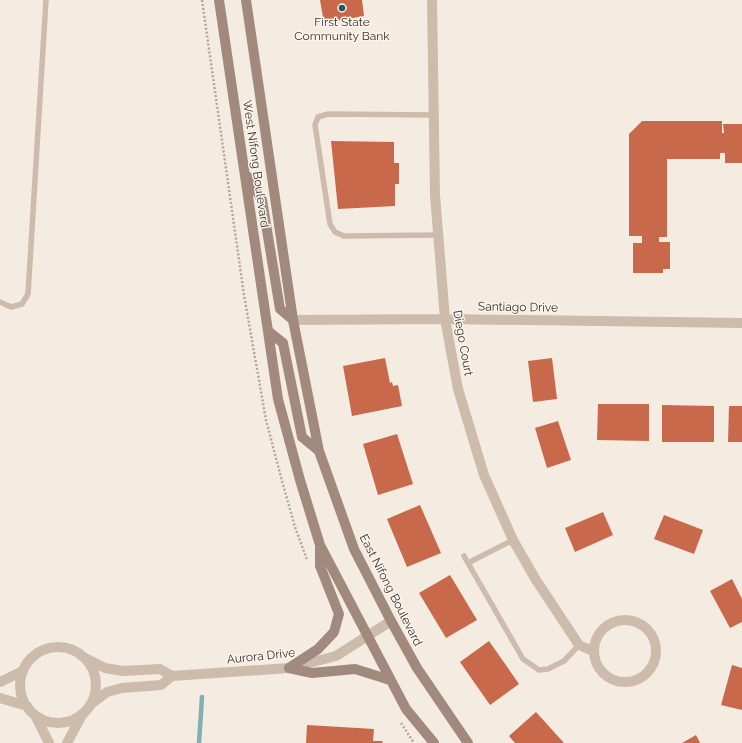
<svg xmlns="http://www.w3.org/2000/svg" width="742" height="743" viewBox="0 0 742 743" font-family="Raleway,sans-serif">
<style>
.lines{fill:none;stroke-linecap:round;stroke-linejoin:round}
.stream{stroke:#7fb0b2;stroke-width:4.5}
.building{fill:#c8694b}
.path{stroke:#b9a596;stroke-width:2.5;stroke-dasharray:2 2;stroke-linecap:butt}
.lane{stroke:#cdbbac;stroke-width:5.5}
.street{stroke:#cdbbac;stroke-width:10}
.secondary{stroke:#a18a7d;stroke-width:10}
.poi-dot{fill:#1f5a5e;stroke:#fbf5ee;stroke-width:1.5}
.labels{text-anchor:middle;stroke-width:3;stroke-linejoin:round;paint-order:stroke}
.poi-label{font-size:12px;fill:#3b302b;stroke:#fbf5ee}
.street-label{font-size:12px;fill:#3b302b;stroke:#fbf5ee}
</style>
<rect width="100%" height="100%" fill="#f4ebe1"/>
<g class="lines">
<!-- stream -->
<path class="stream" d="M199,743l3,-46"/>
</g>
<!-- building -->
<path class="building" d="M320,0h42l2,16 -40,7z
M642,121h80v12h2l-1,-9h19v39h-17v-10h-5v6h-53v78h-8v5h11v27h-7v4h-30v-30h9v-7h-13v-102z
M331,141l63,1v21h5v21h-4v22l-57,3z
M385,358l5,25 2,-1 1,4 5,-1 4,21 -50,10 -9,-50z
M552,358l5,41 -24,3 -5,-41z
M598,404h51v37l-52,-1z
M662,405l52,1v36h-52z
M729,406h13v36h-14z
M558,421l13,39 -24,8 -12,-40z
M397,434l16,50 -35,11 -15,-51z
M420,505l21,48 -34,14 -20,-48z
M603,512l10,23 -38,17 -10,-24z
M664,515l39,15 -9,24 -40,-15z
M450,575l27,45 -31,18 -27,-45z
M732,579l10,20v23l-12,6 -20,-37z
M489,641l30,43 -29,21 -30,-43z
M732,665l10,3v42l-21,-5z
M536,712l28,31h-49l-6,-7z
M307,725l67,4 -1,12h9l1,2h-77z
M696,735l4,8h-18z"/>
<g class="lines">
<!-- path -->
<path class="path" d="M202,0l42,295 22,125 16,61 13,46 12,33
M401,723l13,20"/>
<!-- lane -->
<path class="lane" d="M434,115l-106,-1 -10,3 -3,8 15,99 5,8 9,4 94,-1
M0,302l11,5 11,-3 6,-10 18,-294
M464,556l59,103 16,11 9,-1 16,-8 15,-16
M468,563l45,-23"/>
<!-- street -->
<path class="street" d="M432,0l3,195 10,124 13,70 26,86 29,65 23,40 43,65 14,6
M293,320l152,-1 297,4
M594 651a31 31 0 1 1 62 0a31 31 0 1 1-62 0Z
M20 685a38 38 0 1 1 76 0a38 38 0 1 1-76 0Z
M87,659l18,9 18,3 37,-2 12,7
M0,682l23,-11
M0,698l27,8
M91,704l16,-12 15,-4 39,-3 11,-9 117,-8 47,-12 55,-35
M35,715l14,28
M67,743l15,-28"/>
<!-- secondary -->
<path class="secondary" d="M219,0l59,399 22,81 20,65 86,164 28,34
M246,0l47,320 26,131 35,98 37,72 26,47 51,75
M247,176l15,24 18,109 13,11
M268,331l15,12 19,94 17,14
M289,668l29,-19 16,-17 5,-18 -19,-48v-18
M289,668l23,5 43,-4 35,11"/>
</g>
<!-- markers -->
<circle class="poi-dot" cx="342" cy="8" r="4"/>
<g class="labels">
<!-- poi labels -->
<g class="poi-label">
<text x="342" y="26">First State<tspan x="342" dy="14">Community Bank</tspan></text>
</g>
<!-- street labels -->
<g class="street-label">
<text transform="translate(256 164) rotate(82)" y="4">West Nifong Boulevard</text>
<text transform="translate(518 307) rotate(1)" y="4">Santiago Drive</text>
<text transform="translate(463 343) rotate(80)" y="4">Diego Court</text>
<text transform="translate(391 590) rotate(63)" y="4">East Nifong Boulevard</text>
<text transform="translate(261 656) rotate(-6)" y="4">Aurora Drive</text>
</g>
</g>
</svg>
